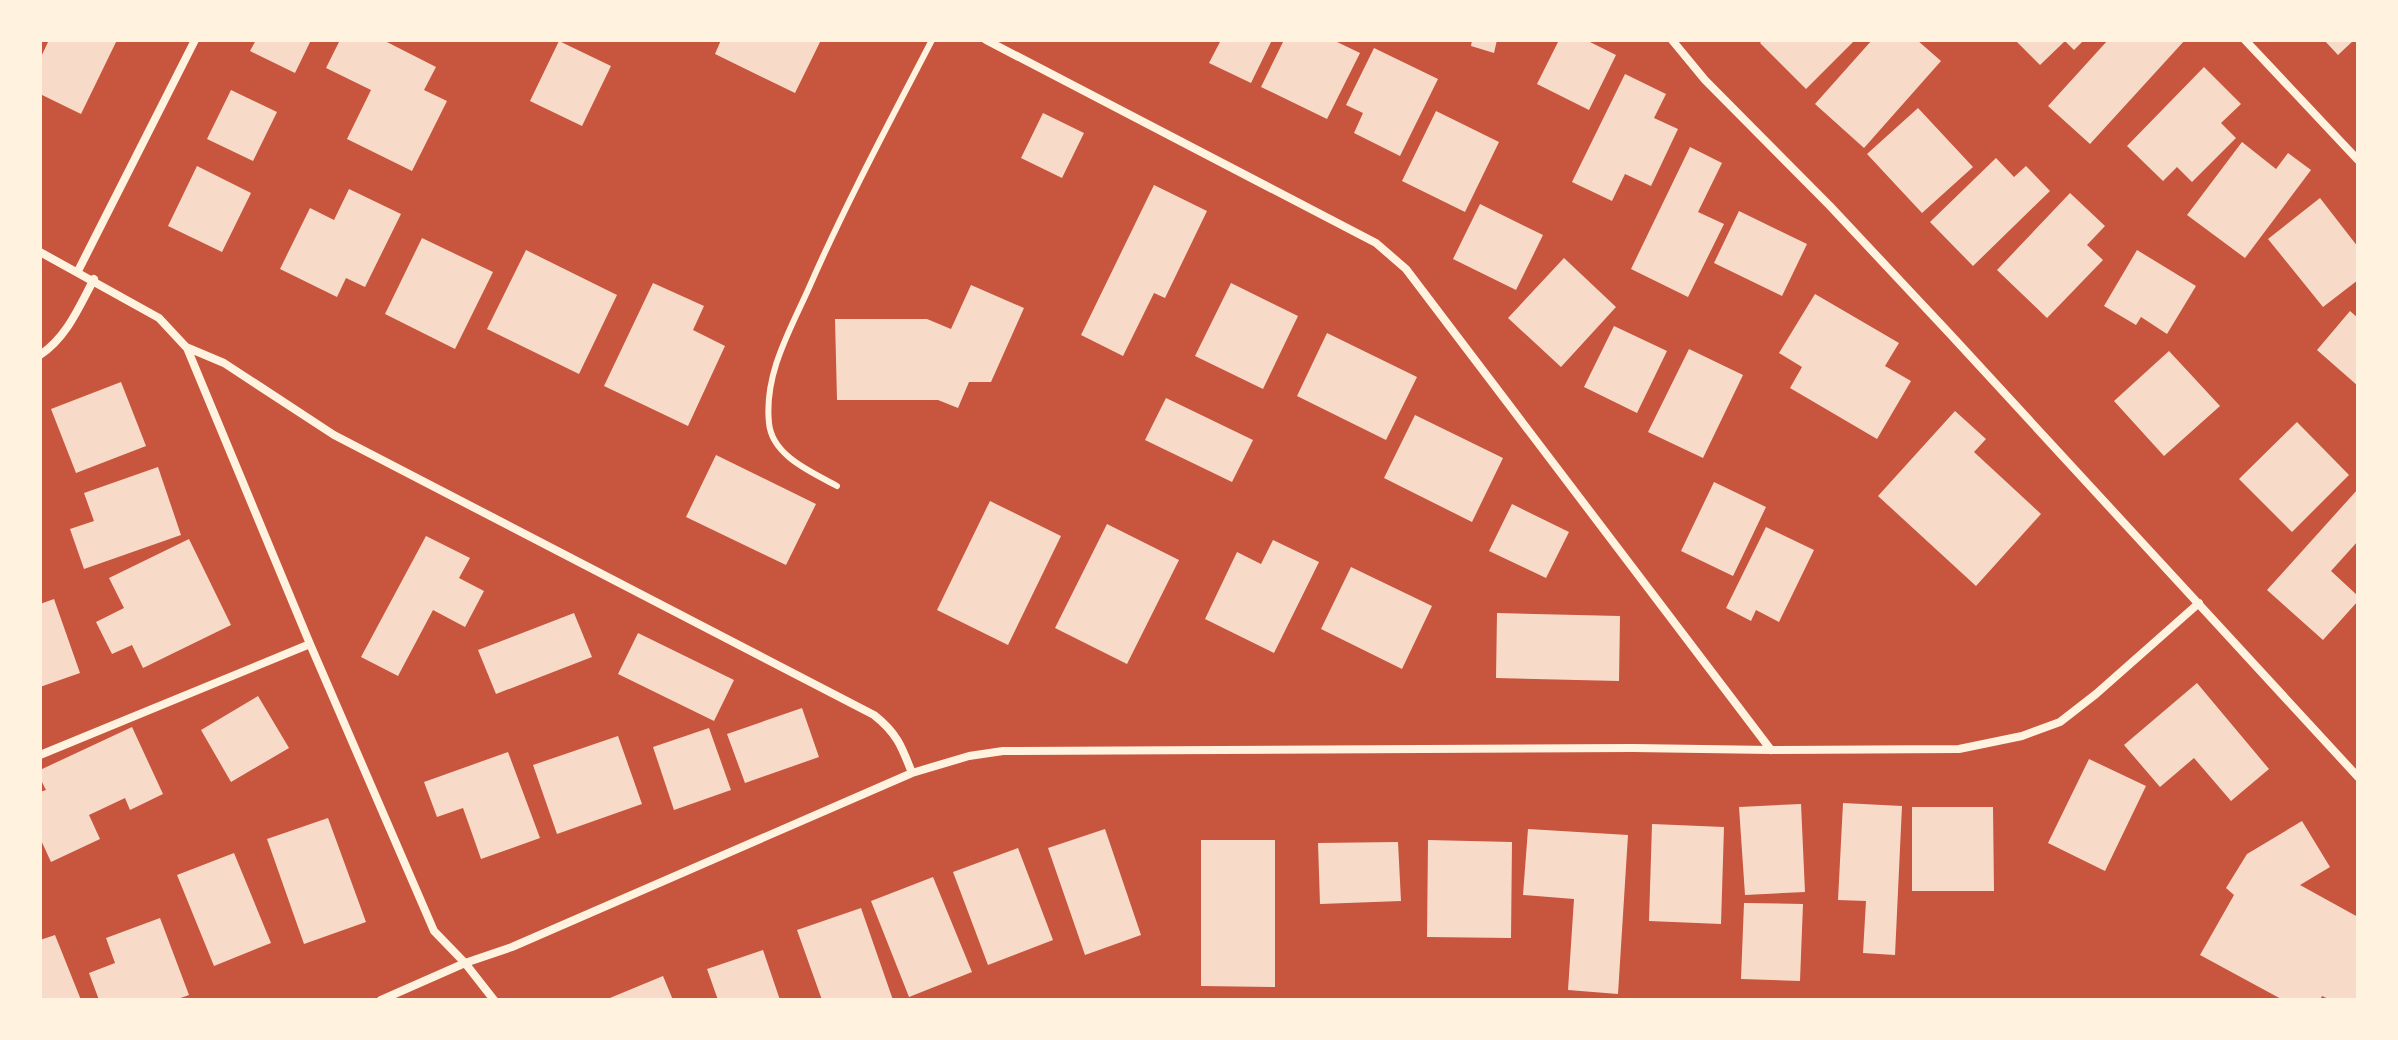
<svg xmlns="http://www.w3.org/2000/svg" width="2398" height="1040" viewBox="0 0 2398 1040" font-family="'DM Sans',sans-serif">
<style>
.building{fill:#f7dbc8}
.lines{fill:none;stroke-linecap:round;stroke-linejoin:round}
.service{stroke:#fff3e0;stroke-width:6}
.minor{stroke:#fff3e0;stroke-width:8}
</style>
<rect width="100%" height="100%" fill="#c8553d"/>
<!-- building -->
<path class="building" d="M49,40h68l-36,74 -41,-20v-35z
M256,40h55l-16,33 -45,-22z
M340,40h43l53,27 -12,23 23,11 -35,70 -65,-32 24,-49 -45,-22z
M721,40h96l3,2 -25,51 -80,-39z
M1221,40h51l-21,43 -42,-20z
M1284,40h49l27,13 -33,66 -66,-32z
M1472,40h25l-3,13 -23,-7z
M1559,40h27l30,15 -27,55 -52,-26z
M1763,40h92l-49,49 -46,-46z
M1872,40h45l24,21 -77,87 -49,-44z
M2015,40h69l-10,10 -9,-9 -25,24z
M2108,40h77l-95,104 -42,-38z
M2324,40h30l-16,15z
M559,41l52,25 -29,60 -52,-25z
M1374,48l64,31 -38,77 -46,-23 9,-20 -17,-8z
M2204,67l37,37 -20,19 15,15 -44,44 -15,-15 -14,14 -36,-35z
M1625,74l41,20 -12,24 24,11 -27,57 -26,-12 -13,27 -40,-19z
M231,90l46,22 -24,49 -46,-22z
M1918,108l55,59 -51,46 -55,-59z
M1436,111l63,31 -34,70 -63,-31z
M1043,113l41,20 -22,45 -41,-20z
M2242,142l34,27 12,-16 23,17 -66,88 -58,-43z
M1690,147l32,16 -24,49 26,12 -36,73 -57,-28z
M1996,158l18,19 12,-11 24,25 -77,75 -43,-44z
M197,166l54,27 -29,59 -54,-26z
M1154,185l53,26 -42,87 -11,-5 -31,63 -42,-21z
M349,189l52,25 -36,73 -19,-9 -9,19 -57,-28 30,-61 24,12z
M2070,193l35,33 -18,19 16,15 -56,58 -50,-48z
M2320,198l38,49v33l-35,27 -55,-68z
M1480,204l63,31 -27,55 -63,-31z
M1739,211l68,33 -25,52 -68,-33z
M422,238l71,34 -38,77 -70,-35z
M526,250l91,45 -38,79 -92,-45z
M2137,250l59,36 -29,48 -26,-17 -5,8 -32,-19z
M1564,258l52,49 -55,60 -53,-49z
M653,283l51,23 -11,24 32,16 -37,80 -84,-40z
M1231,283l67,33 -35,73 -68,-33z
M971,285l53,23 -33,74h-22l-11,26 -20,-8h-101l-2,-81h92l24,10z
M1815,294l84,49 -14,23 26,15 -34,58 -87,-51 12,-21 -23,-14z
M2350,311l8,7v68l-41,-36z
M1614,326l53,25 -30,62 -53,-26z
M1327,333l90,44 -31,63 -89,-44z
M1689,349l54,26 -40,83 -55,-26z
M2169,351l51,55 -56,50 -50,-55z
M121,382l25,64 -70,27 -25,-64z
M1166,398l87,42 -21,42 -87,-42z
M1955,411l31,28 -12,13 67,62 -65,72 -98,-90z
M1415,415l88,43 -31,64 -88,-44z
M2297,422l52,53 -57,57 -53,-53z
M716,455l100,49 -30,61 -100,-48z
M158,467l23,68 -97,34 -14,-40 24,-8 -10,-28z
M1714,482l52,25 -33,69 -52,-25z
M2358,489v52l-27,30 27,25v5l-35,39 -56,-50z
M990,501l71,35 -53,109 -71,-35z
M1512,504l57,28 -23,46 -57,-27z
M1107,524l72,36 -52,104 -72,-36z
M1766,527l48,23 -35,72 -23,-12 -5,11 -25,-13z
M426,536l44,22 -11,20 25,13 -19,36 -32,-17 -35,66 -37,-19z
M189,539l42,86 -88,43 -11,-23 -20,9 -16,-32 28,-14 -15,-30z
M1273,540l46,22 -45,91 -69,-34 32,-67 24,12z
M1351,567l81,39 -30,63 -81,-40z
M54,599l26,74 -40,14v-83z
M574,613l18,44 -96,37 -18,-44z
M1497,613l123,3 -1,65 -123,-3z
M638,633l96,47 -20,41 -96,-47z
M2197,683l72,86 -38,32 -37,-43 -34,29 -36,-42z
M258,696l31,52 -58,34 -30,-52z
M802,708l17,49 -74,26 -18,-49z
M132,727l31,67 -33,16 -5,-12 -36,17 11,24 -49,23 -11,-24v-46l6,-2 -6,-12v-8z
M709,728l22,62 -57,20 -21,-63z
M618,736l24,68 -85,30 -24,-69z
M508,752l32,86 -59,21 -18,-51 -26,9 -13,-35z
M2089,759l57,27 -41,85 -57,-28z
M1843,803l59,3 -7,149 -32,-2 3,-52 -28,-1z
M1801,804l4,88 -60,3 -6,-88z
M1912,807h81l1,84h-82z
M328,818l38,104 -62,22 -37,-105z
M2302,821l28,46 -30,18 58,32v83h-27l-9,-4 -2,4h-37l-83,-45 34,-60 -8,-7 21,-34z
M1652,824l72,3 -3,97 -72,-3z
M1105,829l36,106 -56,20 -37,-107z
M1528,829l100,6 -10,159 -50,-4 6,-91 -51,-4z
M1201,840h74v147l-74,-1z
M1428,840l84,2 -1,96 -84,-1z
M1398,842l3,59 -81,3 -2,-61z
M1018,848l35,92 -65,25 -35,-93z
M234,853l37,90 -57,23 -37,-91z
M933,877l39,95 -63,25 -38,-96z
M1744,903l59,1 -3,77 -59,-2z
M861,908l32,92h-71l-25,-70z
M160,918l29,77 -14,5h-76l-10,-27 26,-10 -9,-25z
M55,935l26,65h-41v-60z
M763,950l17,50h-62l-11,-31z
M663,976l10,24h-68z"/>
<g class="lines">
<!-- service -->
<path class="service" d="M837,486c-25,-14 -65,-30 -68,-63 -5,-48 20,-91 39,-133 37,-85 81,-167 124,-250"/>
<!-- minor -->
<path class="minor" d="M986,40l390,203 30,26 365,481
M1672,40l33,40 125,126 120,128 408,443
M2245,40l113,120
M40,252l119,66 27,29 38,16 110,72 540,280c23,18 28,32 38,58
M78,271l117,-231
M187,348l123,296 124,287 31,32 29,37
M40,355c27,-18 39,-48 54,-76
M40,755l270,-111
M381,1000l84,-37 47,-16 400,-174 57,-17 34,-5 630,-3 138,2 188,-1 63,-13 38,-14 36,-28 103,-91"/>
</g>
<!-- border -->
<rect width="2398" height="1040" fill="none" stroke="#fff3e0" stroke-width="84"/>
</svg>
